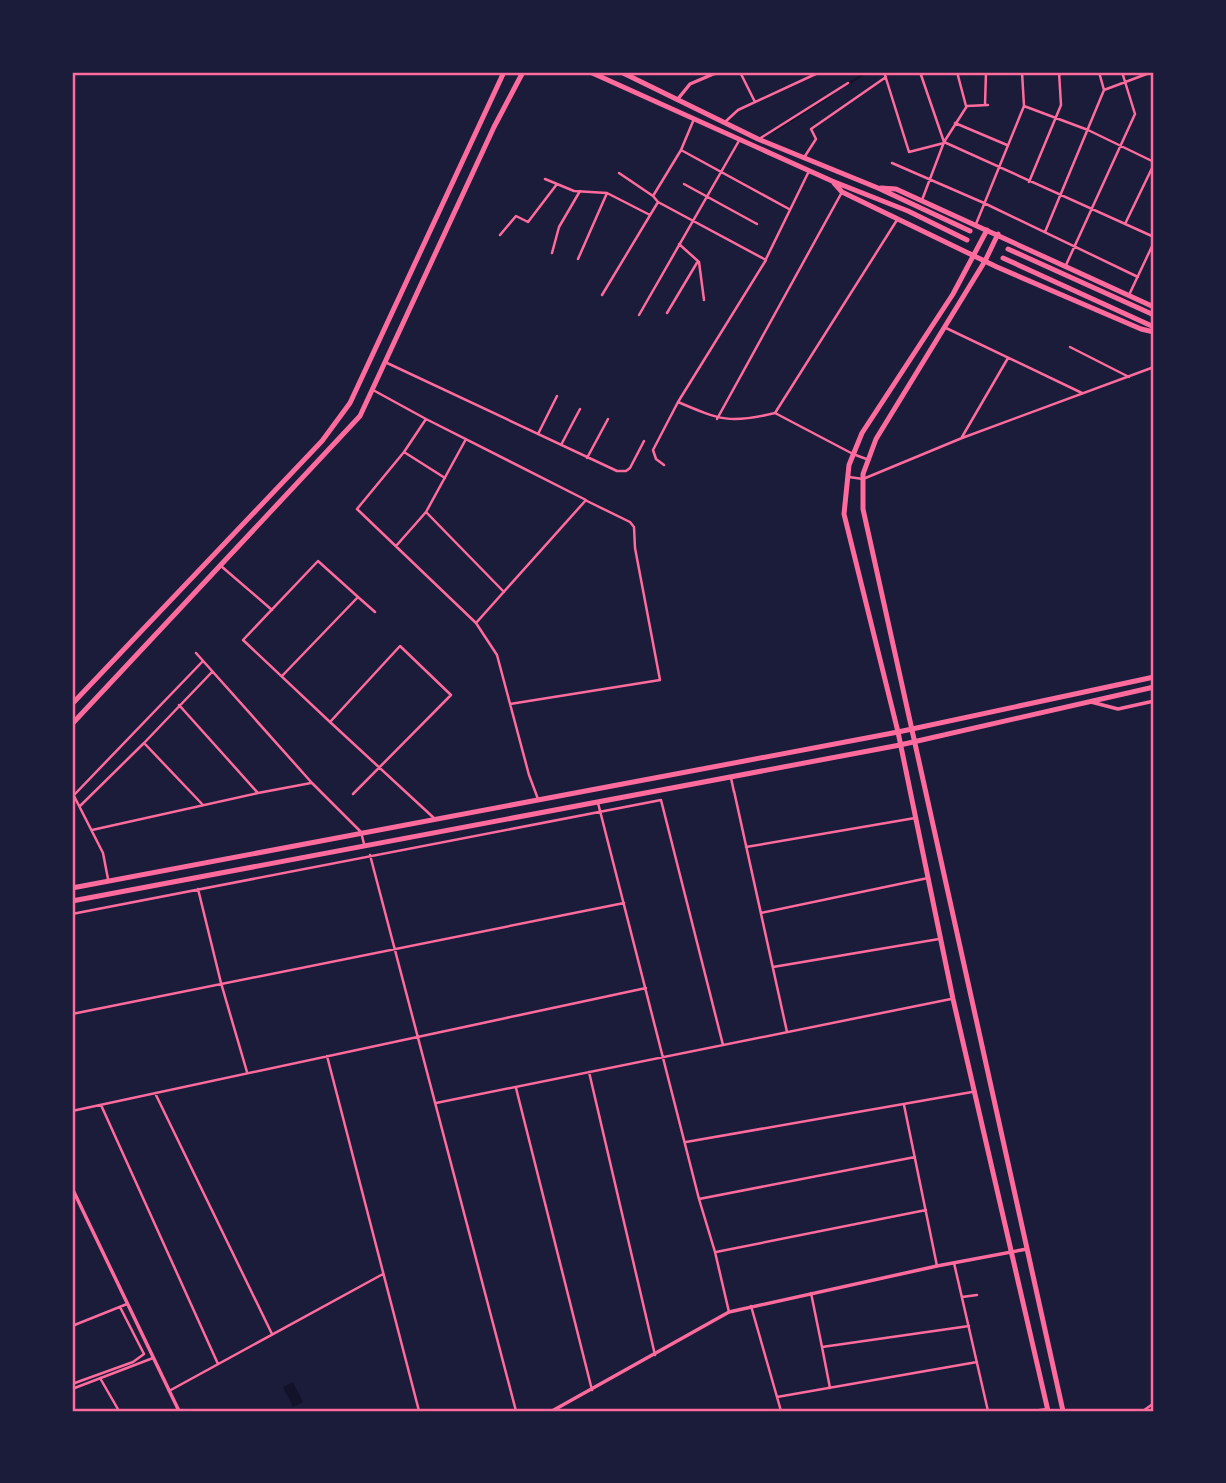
<svg xmlns="http://www.w3.org/2000/svg" width="1226" height="1483" viewBox="0 0 1226 1483" font-family="'Golos Text',sans-serif">
<style>
.water{fill:#12122b}
.lines{fill:none;stroke-linecap:round;stroke-linejoin:round}
.stream{stroke:#12122b;stroke-width:2.5}
.minor{stroke:#ff6b9d;stroke-width:2.5}
.tertiary{stroke:#ff6b9d;stroke-width:3.5}
.primary{stroke:#ff6b9d;stroke-width:5}
.neatline{fill:none;stroke:#ff6b9d;stroke-width:2.5}
</style>
<rect width="100%" height="100%" fill="#1b1b3a"/>
<!-- water -->
<path class="water" d="M293,1382l10,20 -10,5 -10,-20z"/>
<g class="lines">
<!-- stream -->
<path class="stream" d="M848,84l16,-10v-2
M775,131l56,-36"/>
<!-- minor -->
<path class="minor" d="M740,72l15,30
M884,72l25,80 35,-9
M920,72l24,70
M957,72l9,34
M1099,72l5,18
M711,75l11,-3
M985,105l1,-33
M967,106l21,-1
M1024,106l64,24 66,32
M725,122l13,-12 82,-38
M955,123l52,22
M759,139l89,-56
M944,142l210,95
M681,150l108,59
M805,156l11,-17 -5,-10 75,-52
M892,163l92,40 154,74
M619,173l34,23 5,6 108,58 -88,142 -25,48 3,9 8,6
M545,179l29,12 33,2 43,22
M1029,182l32,-77 -2,-33
M684,184l73,40
M653,196l28,-46 13,-31
M922,200l22,-58 23,-36
M976,224l48,-118 -2,-34
M1125,224l29,-60
M1045,232l59,-142 48,-18
M500,235l16,-19 12,6 29,-38
M679,244l20,18 5,38
M552,253l7,-26 21,-36
M578,259l29,-66
M766,259l43,-88
M1066,265l69,-151 -13,-42
M602,295l56,-93
M1129,295l25,-53
M667,313l31,-52
M639,315l101,-176
M946,328l136,65
M1070,347l59,30
M385,362l232,109h9l4,-3 14,-27
M373,390l53,29
M678,402c42,18 52,22 97,11
M775,413l122,-193
M775,413l78,41 16,6
M717,419l125,-227
M538,434l19,-38
M962,437l46,-79
M561,445l19,-36
M404,452l41,26
M587,458l21,-39
M849,477l14,2 99,-41 192,-71
M426,512l78,80
M396,546l30,-34 40,-73
M221,566l51,44
M358,597l17,15
M476,623l-119,-114 47,-57 22,-33 160,81 -110,123 21,32 32,120 9,24
M196,653l116,130 49,49 3,12
M282,676l76,-79 -40,-36 -75,79 87,82
M510,704l150,-24 -25,-132 -1,-21 -4,-5 -43,-21
M179,705l79,88
M145,744l58,61
M731,778l3,14
M734,791l53,241
M72,792l31,61 5,26
M353,794l98,-99 -51,-49 -70,76 105,97
M74,795l129,-134
M598,803l101,396 16,53 14,60
M80,806l64,-63 68,-71
M92,830l166,-37 53,-10
M746,847l169,-29
M370,855l146,556
M198,889l23,94 26,89
M761,913l167,-35
M72,914l589,-114 62,245
M773,967l166,-28
M72,1014l552,-111
M327,1056l92,355
M589,1072l66,283
M516,1088l76,302
M155,1093l117,241
M436,1103l515,-104
M101,1105l117,259
M904,1105l33,161
M72,1111l574,-123
M686,1142l286,-50
M699,1199l216,-42
M716,1252l210,-42
M954,1263l34,148
M811,1293l11,54 147,-21
M962,1297l15,-2
M751,1306l30,105
M72,1326l55,-22
M822,1347l8,41
M100,1378l19,33
M72,1384l61,-22 11,-8 -24,-47
M72,1389l81,-31
M169,1391l214,-117
M777,1397l200,-35
M1033,1411l14,-2
M1143,1411l11,-8"/>
<!-- tertiary -->
<path class="tertiary" d="M677,100l13,-16 21,-9 -1,-3
M1091,702l27,7 36,-8
M72,1188l107,223
M552,1411l177,-99 208,-46 90,-17"/>
<!-- primary -->
<path class="primary" d="M590,72l242,109 76,30 59,29
M621,72l137,67 120,49 92,43
M834,183l8,9 155,75 144,62 13,3
M881,188l15,1 258,118
M987,230l-34,64 -91,139 -13,32 -5,49 54,218 55,267 95,412
M998,234l-13,27 -109,178 -13,35v35l200,902
M1008,249l146,66
M1003,258l151,69
M72,704l250,-263 28,-38 154,-331
M72,724l288,-308 134,-289 29,-55
M72,888l826,-156 256,-55
M72,901l828,-156 254,-58"/>
</g>
<!-- border -->
<rect width="1226" height="1483" fill="none" stroke="#1b1b3a" stroke-width="147"/>
<rect x="74" y="74" width="1078" height="1336" class="neatline"/>
</svg>
